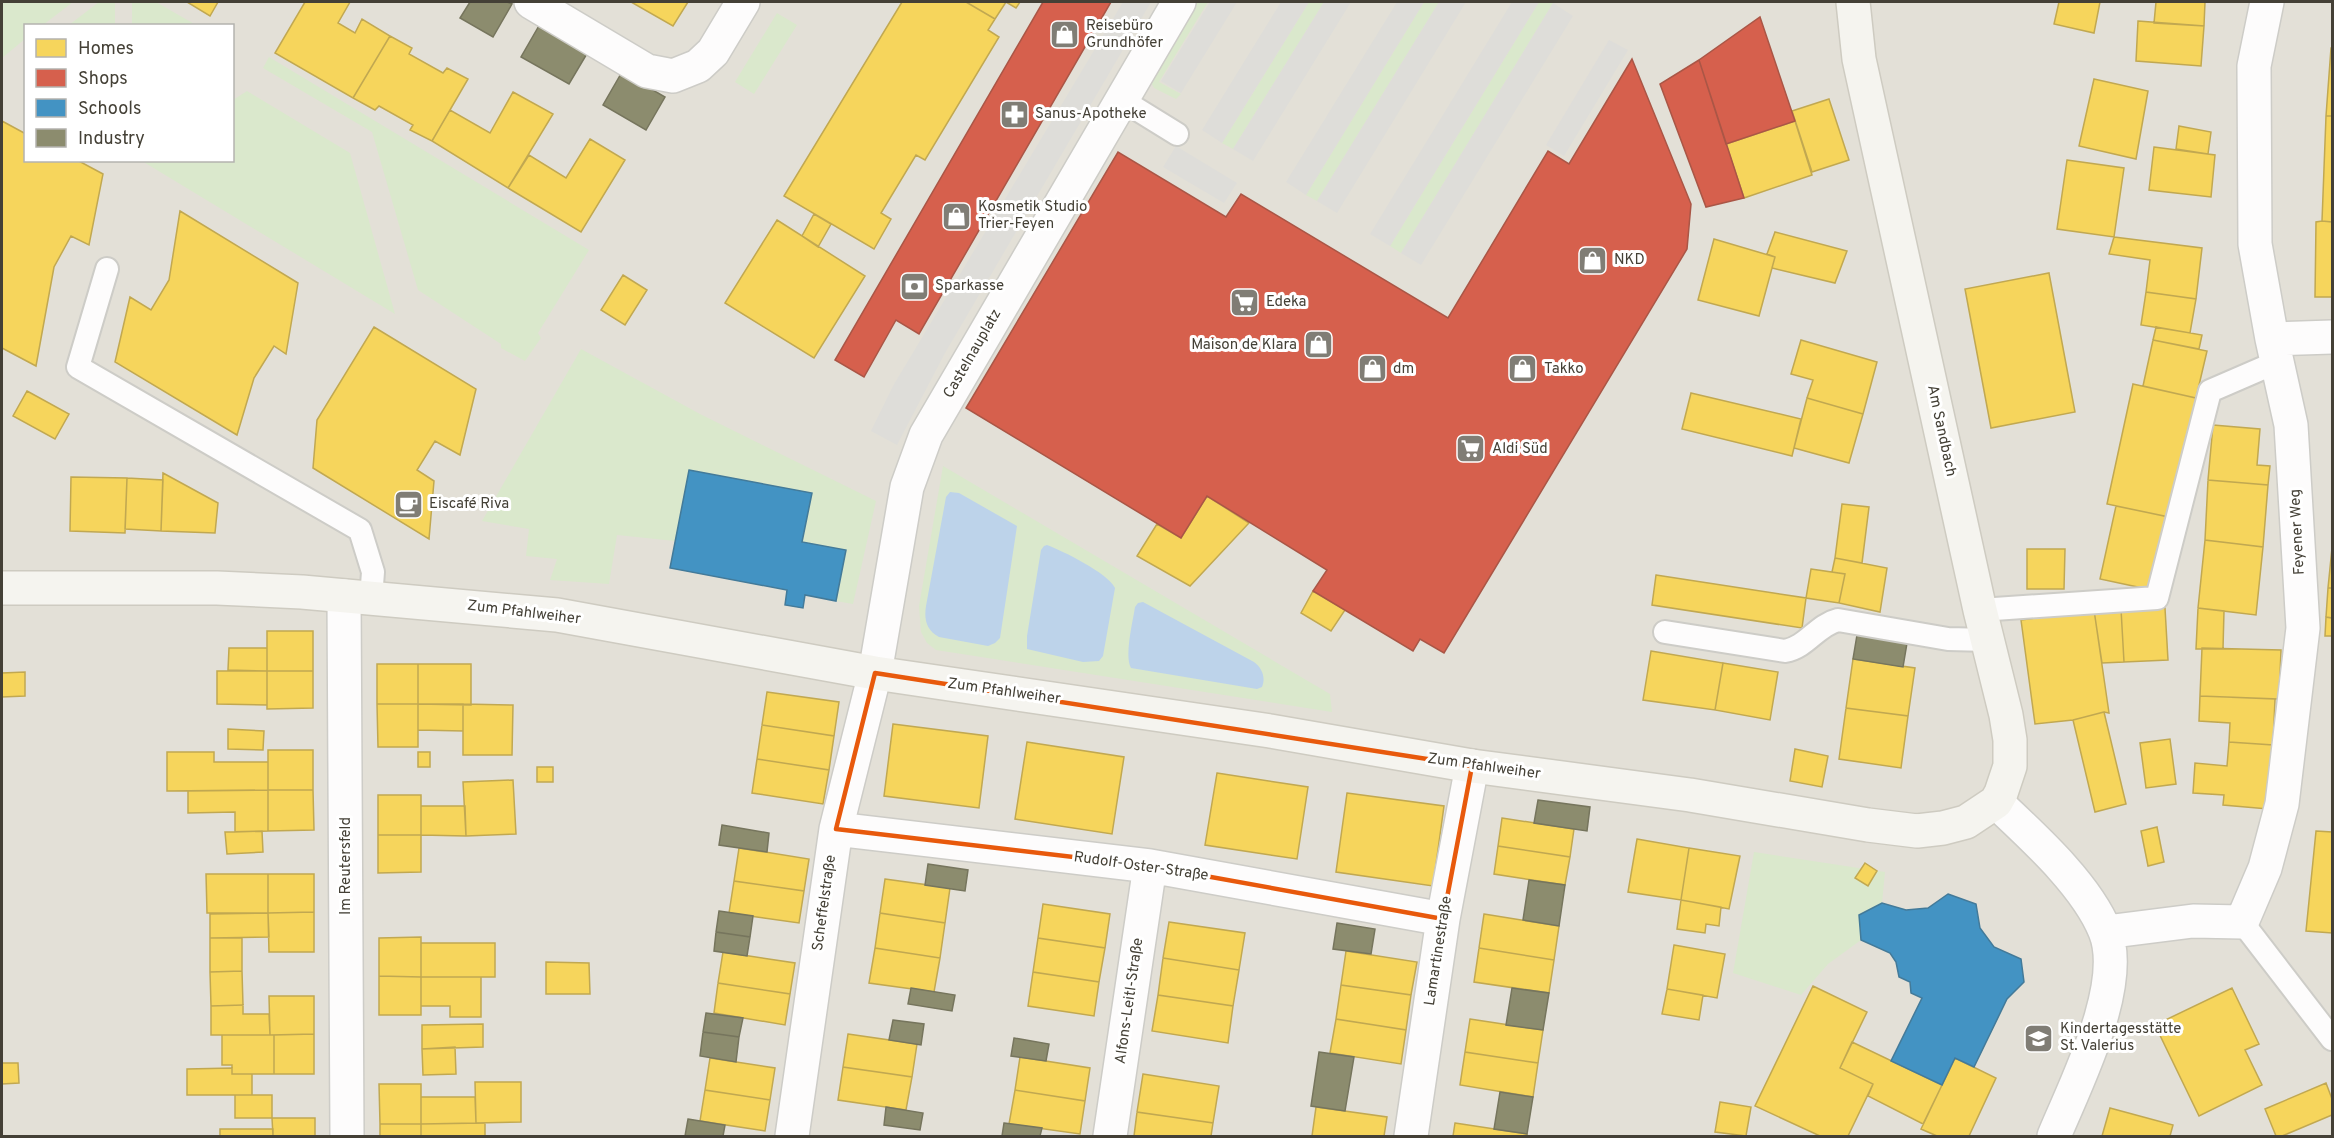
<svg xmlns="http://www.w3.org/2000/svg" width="2334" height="1138" font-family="Overpass,sans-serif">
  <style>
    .residential { fill: #e3e0d7; fill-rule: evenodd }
    .green { fill: #dae8cc }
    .parking { fill: #deddd9 }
    .water { fill: #bdd3ea }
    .homes { fill: #f6d55c; stroke: #c1a851; stroke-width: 1.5 }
    .shops { fill: #d6604d; stroke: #aa5646; stroke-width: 1.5 }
    .schools { fill: #4393c3; stroke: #437a99; stroke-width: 1.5 }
    .industry { fill: #8c8c6e; stroke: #76755d; stroke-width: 1.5 }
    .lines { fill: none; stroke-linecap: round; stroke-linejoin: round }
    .lane-casing { stroke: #cdccc7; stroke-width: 26 }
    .street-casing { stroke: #cdccc7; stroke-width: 36 }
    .secondary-casing { stroke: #cecbc1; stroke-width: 36 }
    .lane { stroke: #fdfcfc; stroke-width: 22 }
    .street { stroke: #fdfcfc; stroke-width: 33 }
    .secondary { stroke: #f5f4ef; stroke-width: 33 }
    .marked { fill: none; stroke: #e8590c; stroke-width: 4.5; stroke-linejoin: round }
    .labels { text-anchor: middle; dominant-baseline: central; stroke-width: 6; stroke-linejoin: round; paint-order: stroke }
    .poi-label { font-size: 15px; fill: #444036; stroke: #fff; text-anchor: start }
    .street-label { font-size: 15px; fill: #444036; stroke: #fff }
  </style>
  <rect width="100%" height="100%" fill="#efeeea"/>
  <path class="residential" d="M2,2H2332V1136H2ZM26,26H232V160H26Z"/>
  <path class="green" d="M2,2H73L43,25L26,26L25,39L2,58Z
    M99,2H115V25H69Z
    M132,2H156L196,25H132Z
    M1194,2H1208L1159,82L1181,94L1176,99L1154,88L1150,81Z
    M1309,2H1324L1233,149L1222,143Z
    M1424,2H1439L1317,201L1306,195Z
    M1539,2L1553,3L1401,253L1390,246Z
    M777,13L797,25L754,94L735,82Z
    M269,57L589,250L538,333L541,338L525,361L501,348V344L418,290L372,132L263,68Z
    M247,91L350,153L395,314L142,161L232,160L233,100Z
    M581,349L700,414L876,501L853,604L836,601L846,550L802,542L812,494L675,541L617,535L609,584L550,580L557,559L526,556L529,529L482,521Z
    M943,466L1330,694L1332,712L936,650L927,643L921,632L919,606Z
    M1754,852L1885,872L1882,903L1859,915L1861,940L1828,964L1801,995L1733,973Z"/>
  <path class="parking" d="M1123,2H1151L945,353L897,445L871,431L893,386Z
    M1210,2H1237L1181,93L1161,81Z
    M1281,2H1309L1222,143L1202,130Z
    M1324,2H1351L1253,161L1233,149Z
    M1397,2H1424L1306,195L1286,182Z
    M1439,2H1466L1337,213L1317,201Z
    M1512,2H1539L1390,246L1370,234Z
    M1553,3L1573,16L1421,265L1401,253Z
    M1609,40L1628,50L1564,156L1546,145Z
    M1176,146L1237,183L1224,203L1163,167Z"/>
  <path class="water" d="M950,492L959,493L1017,526L1000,638L995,643L988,646L939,637C926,630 924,619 926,606L946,497Z
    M1047,545C1063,551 1108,573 1115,588L1103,656L1099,661L1083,662L1027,649V636L1041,550L1044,546Z
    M1143,602L1254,662C1262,668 1266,677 1262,687L1257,689L1131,668C1124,656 1133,621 1135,607L1138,603Z"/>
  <path class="homes" d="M187,2H218L210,16Z
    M305,2H350L338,23L355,33L362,19L390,36L353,98L275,53Z
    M631,2H688L673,26Z
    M902,2H966L995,19L988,30L999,37L925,160L916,155L881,213L891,219L874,249L784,196Z
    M966,2H1020L1016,8L1006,2L995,19Z
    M2059,2H2100L2094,33L2054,24Z
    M2156,2H2205L2204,26L2154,23Z
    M2138,21L2204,26L2201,66L2136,61Z
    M390,36L412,48L409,54L443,73L447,68L468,79L432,141L410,130L413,125L379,106L375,110L353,98Z
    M2331,48H2332V116H2326Z
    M2094,79L2148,91L2136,159L2079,146Z
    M513,92L553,114L508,188L432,141L450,110L490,133Z
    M1829,99L1849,160L1812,172L1792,111Z
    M2326,116H2332V222L2322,221Z
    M2,121L26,134V160H77L103,174L89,245L71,236L54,267L36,366L2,348Z
    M1795,121L1812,175L1744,198L1726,144Z
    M2179,126L2211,132L2208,154L2176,149Z
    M590,139L625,160L581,232L508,188L529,155L566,178Z
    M2154,147L2215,155L2211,197L2149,190Z
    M2067,160L2124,168L2114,237L2057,229Z
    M180,211L298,283L286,354L274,346L254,378L237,435L115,362L130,297L151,310L169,280Z
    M814,214L831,224L818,247L802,236Z
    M777,220L865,276L814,358L725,303Z
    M2322,221L2332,222V297H2315L2316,222Z
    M1775,232L1847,251L1835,283L1772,268L1775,257L1767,254Z
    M2114,237L2202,248L2196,299L2146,292L2150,260L2109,254Z
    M1714,239L1775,257L1759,316L1698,300Z
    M2049,273L2075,412L1991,428L1965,289Z
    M623,275L647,290L625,325L601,310Z
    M2146,292L2196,299L2190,333L2141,325Z
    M374,327L476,389L460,455L435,441L417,470L434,481L429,539L313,468L317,420Z
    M2156,327L2202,335L2199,349L2153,340Z
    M1801,340L1877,362L1863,414L1807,398L1813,380L1791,374Z
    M2153,340L2207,351L2196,398L2143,386Z
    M2133,384L2196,398L2169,517L2107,504Z
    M27,391L69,414L55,439L13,416Z
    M1691,393L1801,419L1792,456L1682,429Z
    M1807,398L1863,414L1849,463L1794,448Z
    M2213,425L2260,429L2257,465L2270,466L2268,485L2208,480Z
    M163,473L218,503L215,533L161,531Z
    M71,477L127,478L125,533L70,531Z
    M127,478L163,480L161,531L125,529Z
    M2208,480L2268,485L2263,547L2205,540Z
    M1207,496L1249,523L1190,586L1137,556L1157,524L1181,538Z
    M1842,504L1869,507L1862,563L1835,558Z
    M2116,506L2169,517L2152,590L2100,579Z
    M2205,540L2263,547L2256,615L2198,608Z
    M2332,548V588H2328Z
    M2027,549H2065L2064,589H2027Z
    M1835,558L1887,568L1880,612L1839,603L1845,574L1832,572Z
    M1811,569L1845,574L1839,603L1806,598Z
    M1656,575L1806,598L1802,628L1652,605Z
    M2328,588H2332V618L2326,617Z
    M1313,591L1345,610L1331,631L1301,613Z
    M2165,608L2168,660L2124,662L2121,609Z
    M2198,608L2224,611L2223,649H2196Z
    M2121,609L2124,662L2102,663L2094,610Z
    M2094,610L2109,713L2104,712L2073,720L2035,724L2021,620Z
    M2326,617L2332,618V636H2325Z
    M267,631H313V671H267Z
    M229,648H267V671L228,670Z
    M2202,648L2281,650L2279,699L2200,696Z
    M1651,651L1723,663L1715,710L1643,700Z
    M1853,659L1915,668L1908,716L1846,708Z
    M1723,663L1778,672L1770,720L1715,710Z
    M377,664H418V704H377Z
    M418,664H471V705L418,704Z
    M217,671H267V705L217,704Z
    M267,671H313V708L267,709Z
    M25,672V696L2,697V673Z
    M767,692L839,702L834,736L762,725Z
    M2200,696L2275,699L2273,745L2229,742L2230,723L2199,721Z
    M377,704H418V747H378Z
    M418,704H463V731L418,730Z
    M463,704L513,705L512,755H463Z
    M1846,708L1908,716L1901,768L1839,759Z
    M2104,712L2126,804L2095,812L2073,720Z
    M893,724L988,736L979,808L884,796Z
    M762,725L834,736L829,770L757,759Z
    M228,729L264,731L263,750L228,749Z
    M2170,739L2176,784L2146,788L2140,743Z
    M1027,742L1124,757L1112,834L1015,819Z
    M2229,742L2273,745L2268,809L2223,805L2224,795L2193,793L2195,763L2227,766Z
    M1795,749L1828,756L1822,787L1790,781Z
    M268,750H313V790H268Z
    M167,752H214V762H268V790L167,791Z
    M418,752H430V767H418Z
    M757,759L829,770L823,804L752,793Z
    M537,767H553V782H537Z
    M1217,773L1308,787L1297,859L1205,845Z
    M513,780L516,834L466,836L463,782Z
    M268,790H313L314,830L268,831Z
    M268,790V831L235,832V812L188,813V791Z
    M1347,793L1444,806L1433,886L1336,872Z
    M378,795H421V835H378Z
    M421,806H465L466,836L421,835Z
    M1502,818L1574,829L1570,857L1498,846Z
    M2157,827L2164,862L2148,866L2141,831Z
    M262,831L263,852L227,854L225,832Z
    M2316,831L2332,832V933L2306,931Z
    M378,835H421V872L378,873Z
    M1637,839L1689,848L1681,900L1628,892Z
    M1498,846L1570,857L1565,885L1494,874Z
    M739,848L809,859L804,891L734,881Z
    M1689,848L1740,856L1729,909L1681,900Z
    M1865,863L1877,871L1868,886L1855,878Z
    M206,874H268V913H207Z
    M268,874H314V912L268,913Z
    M885,879L950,888L945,923L880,913Z
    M734,881L804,891L799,923L729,913Z
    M1681,900L1721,907L1719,926L1706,924L1705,933L1677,929Z
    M1043,904L1110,914L1105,948L1038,938Z
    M314,912V952H269L268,913Z
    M268,913L269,937L210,938V914Z
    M880,913L945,923L940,958L875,948Z
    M1484,914L1559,926L1554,960L1479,948Z
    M1169,922L1245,933L1239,970L1163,958Z
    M421,937V977L379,976V938Z
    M210,938H242V971L210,972Z
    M1038,938L1105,948L1099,982L1033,972Z
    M421,943H495V977H421Z
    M1674,945L1725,954L1717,998L1667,989Z
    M875,948L940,958L934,992L869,983Z
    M1479,948L1554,960L1549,993L1474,982Z
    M1346,951L1417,962L1411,995L1341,985Z
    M723,952L795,963L790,994L718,983Z
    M1163,958L1239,970L1233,1006L1158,995Z
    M546,962L589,963L590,994H546Z
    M242,971L243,1005L211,1006L210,972Z
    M1033,972L1099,982L1094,1016L1028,1006Z
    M379,976L421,977V1015H379Z
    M421,977H481V1017H450V1006H421Z
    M718,983L790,994L785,1025L714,1013Z
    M1341,985L1411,995L1406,1030L1336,1019Z
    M1813,986L1867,1012L1840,1068L1873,1084L1848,1136H1820L1755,1106Z
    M2232,988L2259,1044L2245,1050L2262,1085L2199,1116L2155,1025Z
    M1667,989L1703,995L1699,1020L1662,1014Z
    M1158,995L1233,1006L1228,1043L1152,1031Z
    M269,996H314V1034L270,1035Z
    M243,1005V1014H269L270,1035H211V1006Z
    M1336,1019L1406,1030L1401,1064L1330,1053Z
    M1470,1019L1543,1030L1538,1063L1465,1052Z
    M483,1024V1047L422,1049V1025Z
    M314,1034V1074H274V1035Z
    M848,1034L917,1044L912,1077L843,1067Z
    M222,1035H274V1074H232V1065H222Z
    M1852,1042L1942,1085L1923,1124L1868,1096L1873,1084L1840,1068Z
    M455,1047L456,1074L423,1075L422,1049Z
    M1465,1052L1538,1063L1533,1097L1460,1085Z
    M1020,1057L1090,1068L1085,1101L1015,1090Z
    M710,1058L775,1068L770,1100L705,1090Z
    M1955,1058L1996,1078L1969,1136H1937L1921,1129Z
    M2,1063H18L19,1083L2,1084Z
    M843,1067L912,1077L906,1110L838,1100Z
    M232,1068V1074H252V1095H187V1069Z
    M1143,1074L1219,1086L1213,1123L1137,1112Z
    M475,1082H521V1122L476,1123Z
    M2326,1083L2332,1099V1115L2282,1136H2276L2265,1109Z
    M379,1084H421V1124H380Z
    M705,1090L770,1100L765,1131L700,1121Z
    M1015,1090L1085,1101L1080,1134L1009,1124Z
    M235,1095H272V1118H235Z
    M421,1097H475L476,1123L421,1124Z
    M1720,1102L1751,1107L1746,1136L1715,1132Z
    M1316,1107L1387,1117L1384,1136H1312Z
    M2110,1108L2173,1125L2170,1136H2102Z
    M1137,1112L1213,1123L1211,1136H1134Z
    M272,1118H315V1136H273Z
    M485,1123V1136H421V1124Z
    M1455,1123L1527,1134V1136H1453Z
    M380,1124H421V1136H380Z
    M220,1129H273V1136H220Z"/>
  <path class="shops" d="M1043,2H1111L919,334L896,320L864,377L835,360Z
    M1760,17L1795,121L1726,144L1699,60Z
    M1632,59L1691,204L1687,249L1444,653L1420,639L1413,651L1313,591L1327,570L1207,496L1181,538L966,408L1118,152L1226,217L1241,194L1448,318L1548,151L1569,164Z
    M1699,60L1744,198L1706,207L1660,84Z"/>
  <path class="schools" d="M689,470L812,493L802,542L846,550L836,601L805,595L803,608L785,605L787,590L670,568Z
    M1948,894L1976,904L1980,928L1994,947L2021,959L2024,982L2007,999L1974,1067L1955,1058L1942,1085L1891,1061L1922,998L1911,993L1910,982L1899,977L1896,962L1890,953L1861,940L1859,915L1882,903L1906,910L1928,908Z"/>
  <path class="industry" d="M470,2H507L512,4L493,37L460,18Z
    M540,24L588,52L569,84L521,57Z
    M622,72L665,97L646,130L603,105Z
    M1857,635L1907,643L1903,667L1853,659Z
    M1538,800L1590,807L1587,831L1534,823Z
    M722,825L769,833L767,852L719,845Z
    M928,864L968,870L965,891L925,885Z
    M1529,880L1565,885L1559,926L1523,920Z
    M719,911L753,916L750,937L716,932Z
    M1337,923L1375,929L1371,954L1333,949Z
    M716,932L750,937L747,956L714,951Z
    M911,988L955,995L952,1011L908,1004Z
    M1512,988L1549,993L1543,1030L1506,1025Z
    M706,1013L743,1018L739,1037L703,1032Z
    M893,1020L924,1024L921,1045L889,1040Z
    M703,1032L739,1037L736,1062L700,1056Z
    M1014,1038L1049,1044L1046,1061L1011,1056Z
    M1319,1052L1354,1057L1345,1111L1311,1106Z
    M1500,1092L1533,1097L1527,1134L1494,1129Z
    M886,1107L923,1113L920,1130L884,1125Z
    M688,1119L725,1125L723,1136H685Z
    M1004,1123L1042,1128L1040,1136H1002Z"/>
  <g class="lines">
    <defs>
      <path id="lane" d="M1122,100L1177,134
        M107,269L78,367L360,530L373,572L371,598
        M1980,610L2157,598L2210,391L2277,362
        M1665,632L1785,651C1807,647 1817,625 1838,620L1948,639L1988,640
        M2242,922L2332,1039"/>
      <path id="street" d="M531,2L647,71L673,76L698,66L713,52L743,2
        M2272,339L2332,337
        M344,596L347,1136
        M1996,802C2032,836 2086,884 2105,931C2127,985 2075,1085 2054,1136
        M836,829L1150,866L1443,919
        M2106,932L2193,921L2242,922L2265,868L2282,804L2303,628L2291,425L2272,339L2255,244L2254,66L2267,2
        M792,1136L836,829L875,673L907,487L926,435L1179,2
        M1110,1136L1150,866
        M1411,1136L1443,919L1472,766"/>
      <path id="secondary" d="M2,588H217L302,592L557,615L875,673L1270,731L1472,766L1690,795L1868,825L1917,831L1943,828L1966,822L1996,802L2001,793L2010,766V740L2006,715L1980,610L1859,59L1853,2"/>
    </defs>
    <use href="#lane" class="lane-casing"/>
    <use href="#street" class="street-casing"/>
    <use href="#secondary" class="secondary-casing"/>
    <use href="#lane" class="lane"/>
    <use href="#street" class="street"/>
    <use href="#secondary" class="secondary"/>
  </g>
  <path class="marked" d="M875,673L1472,766L1443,919L1150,866L836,829Z"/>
  <defs>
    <symbol id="shop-square" viewBox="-11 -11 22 22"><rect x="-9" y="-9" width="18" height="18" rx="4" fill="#807d75" stroke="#fff"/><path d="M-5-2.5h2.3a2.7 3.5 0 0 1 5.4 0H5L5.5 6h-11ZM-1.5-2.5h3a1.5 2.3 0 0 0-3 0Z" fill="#fff"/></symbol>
    <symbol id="pharmacy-square" viewBox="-11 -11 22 22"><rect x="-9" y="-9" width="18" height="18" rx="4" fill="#807d75" stroke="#fff"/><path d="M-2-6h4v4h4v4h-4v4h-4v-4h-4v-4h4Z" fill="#fff"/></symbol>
    <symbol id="bank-square" viewBox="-11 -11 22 22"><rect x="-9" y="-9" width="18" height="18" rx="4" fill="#807d75" stroke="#fff"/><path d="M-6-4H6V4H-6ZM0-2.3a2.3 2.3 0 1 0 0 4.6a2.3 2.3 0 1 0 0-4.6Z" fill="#fff"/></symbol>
    <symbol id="supermarket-square" viewBox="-11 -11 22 22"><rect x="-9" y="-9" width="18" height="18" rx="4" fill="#807d75" stroke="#fff"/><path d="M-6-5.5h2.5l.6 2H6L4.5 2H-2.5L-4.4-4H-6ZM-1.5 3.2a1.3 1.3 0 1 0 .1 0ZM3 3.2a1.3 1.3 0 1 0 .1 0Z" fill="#fff"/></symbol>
    <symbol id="cafe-square" viewBox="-11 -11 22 22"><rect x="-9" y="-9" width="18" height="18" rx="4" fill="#807d75" stroke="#fff"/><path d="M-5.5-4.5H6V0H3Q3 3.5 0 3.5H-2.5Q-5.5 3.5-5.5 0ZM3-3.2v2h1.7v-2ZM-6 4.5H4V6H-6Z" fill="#fff"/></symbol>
    <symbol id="school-square" viewBox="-11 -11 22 22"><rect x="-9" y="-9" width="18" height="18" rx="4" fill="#807d75" stroke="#fff"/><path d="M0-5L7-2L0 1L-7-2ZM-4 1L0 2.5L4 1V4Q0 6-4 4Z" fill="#fff"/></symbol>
  </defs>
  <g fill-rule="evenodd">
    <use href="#shop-square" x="1048" y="18" width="33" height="33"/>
    <use href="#pharmacy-square" x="998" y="98" width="33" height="33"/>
    <use href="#shop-square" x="940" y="200" width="33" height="33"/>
    <use href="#shop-square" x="1576" y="244" width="33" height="33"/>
    <use href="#bank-square" x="898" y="270" width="33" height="33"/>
    <use href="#supermarket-square" x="1228" y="286" width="33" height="33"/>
    <use href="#shop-square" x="1302" y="328" width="33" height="33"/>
    <use href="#shop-square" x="1356" y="352" width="33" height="33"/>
    <use href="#shop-square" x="1506" y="352" width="33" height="33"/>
    <use href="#supermarket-square" x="1454" y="432" width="33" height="33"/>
    <use href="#cafe-square" x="392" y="488" width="33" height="33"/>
    <use href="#school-square" x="2022" y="1022" width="33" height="33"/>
  </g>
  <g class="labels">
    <g class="poi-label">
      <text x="1086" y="26">Reisebüro<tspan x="1086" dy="17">Grundhöfer</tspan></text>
      <text x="1035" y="114">Sanus-Apotheke</text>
      <text x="978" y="207">Kosmetik Studio<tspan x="978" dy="17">Trier-Feyen</tspan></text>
      <text x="1614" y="260">NKD</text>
      <text x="935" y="286">Sparkasse</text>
      <text x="1266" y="302">Edeka</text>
      <text x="1297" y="345" text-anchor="end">Maison de Klara</text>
      <text x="1393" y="369">dm</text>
      <text x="1544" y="369">Takko</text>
      <text x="1492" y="449">Aldi Süd</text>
      <text x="429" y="504">Eiscafé Riva</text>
      <text x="2060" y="1029">Kindertagesstätte<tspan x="2060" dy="17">St. Valerius</tspan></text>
    </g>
    <g class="street-label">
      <text transform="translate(973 354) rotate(-60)">Castelnauplatz</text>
      <text transform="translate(1941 431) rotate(78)">Am Sandbach</text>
      <text transform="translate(2298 532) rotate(-93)">Feyener Weg</text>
      <text transform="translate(524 613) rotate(7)">Zum Pfahlweiher</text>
      <text transform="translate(1004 692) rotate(8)">Zum Pfahlweiher</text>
      <text transform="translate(1484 767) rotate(8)">Zum Pfahlweiher</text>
      <text transform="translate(346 866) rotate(-90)">Im Reutersfeld</text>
      <text transform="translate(1141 867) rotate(8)">Rudolf-Oster-Straße</text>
      <text transform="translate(825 903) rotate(-82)">Scheffelstraße</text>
      <text transform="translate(1439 951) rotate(-81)">Lamartinestraße</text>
      <text transform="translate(1130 1001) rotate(-82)">Alfons-Leitl-Straße</text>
    </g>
  </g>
  <rect width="2334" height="1138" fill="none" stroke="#444036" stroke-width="6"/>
  <rect x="24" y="24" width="210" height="138" fill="#ffffff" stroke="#b4b3af" stroke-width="1.5"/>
  <rect x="36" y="39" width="30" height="18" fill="#f6d55c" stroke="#b4b3af" stroke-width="1.5"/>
  <text x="78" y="54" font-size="18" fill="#444036">Homes</text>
  <rect x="36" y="69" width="30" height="18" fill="#d6604d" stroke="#b4b3af" stroke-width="1.5"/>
  <text x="78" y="84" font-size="18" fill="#444036">Shops</text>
  <rect x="36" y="99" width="30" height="18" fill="#4393c3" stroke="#b4b3af" stroke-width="1.5"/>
  <text x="78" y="114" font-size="18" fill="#444036">Schools</text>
  <rect x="36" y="129" width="30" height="18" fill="#8c8c6e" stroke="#b4b3af" stroke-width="1.5"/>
  <text x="78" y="144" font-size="18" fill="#444036">Industry</text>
</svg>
